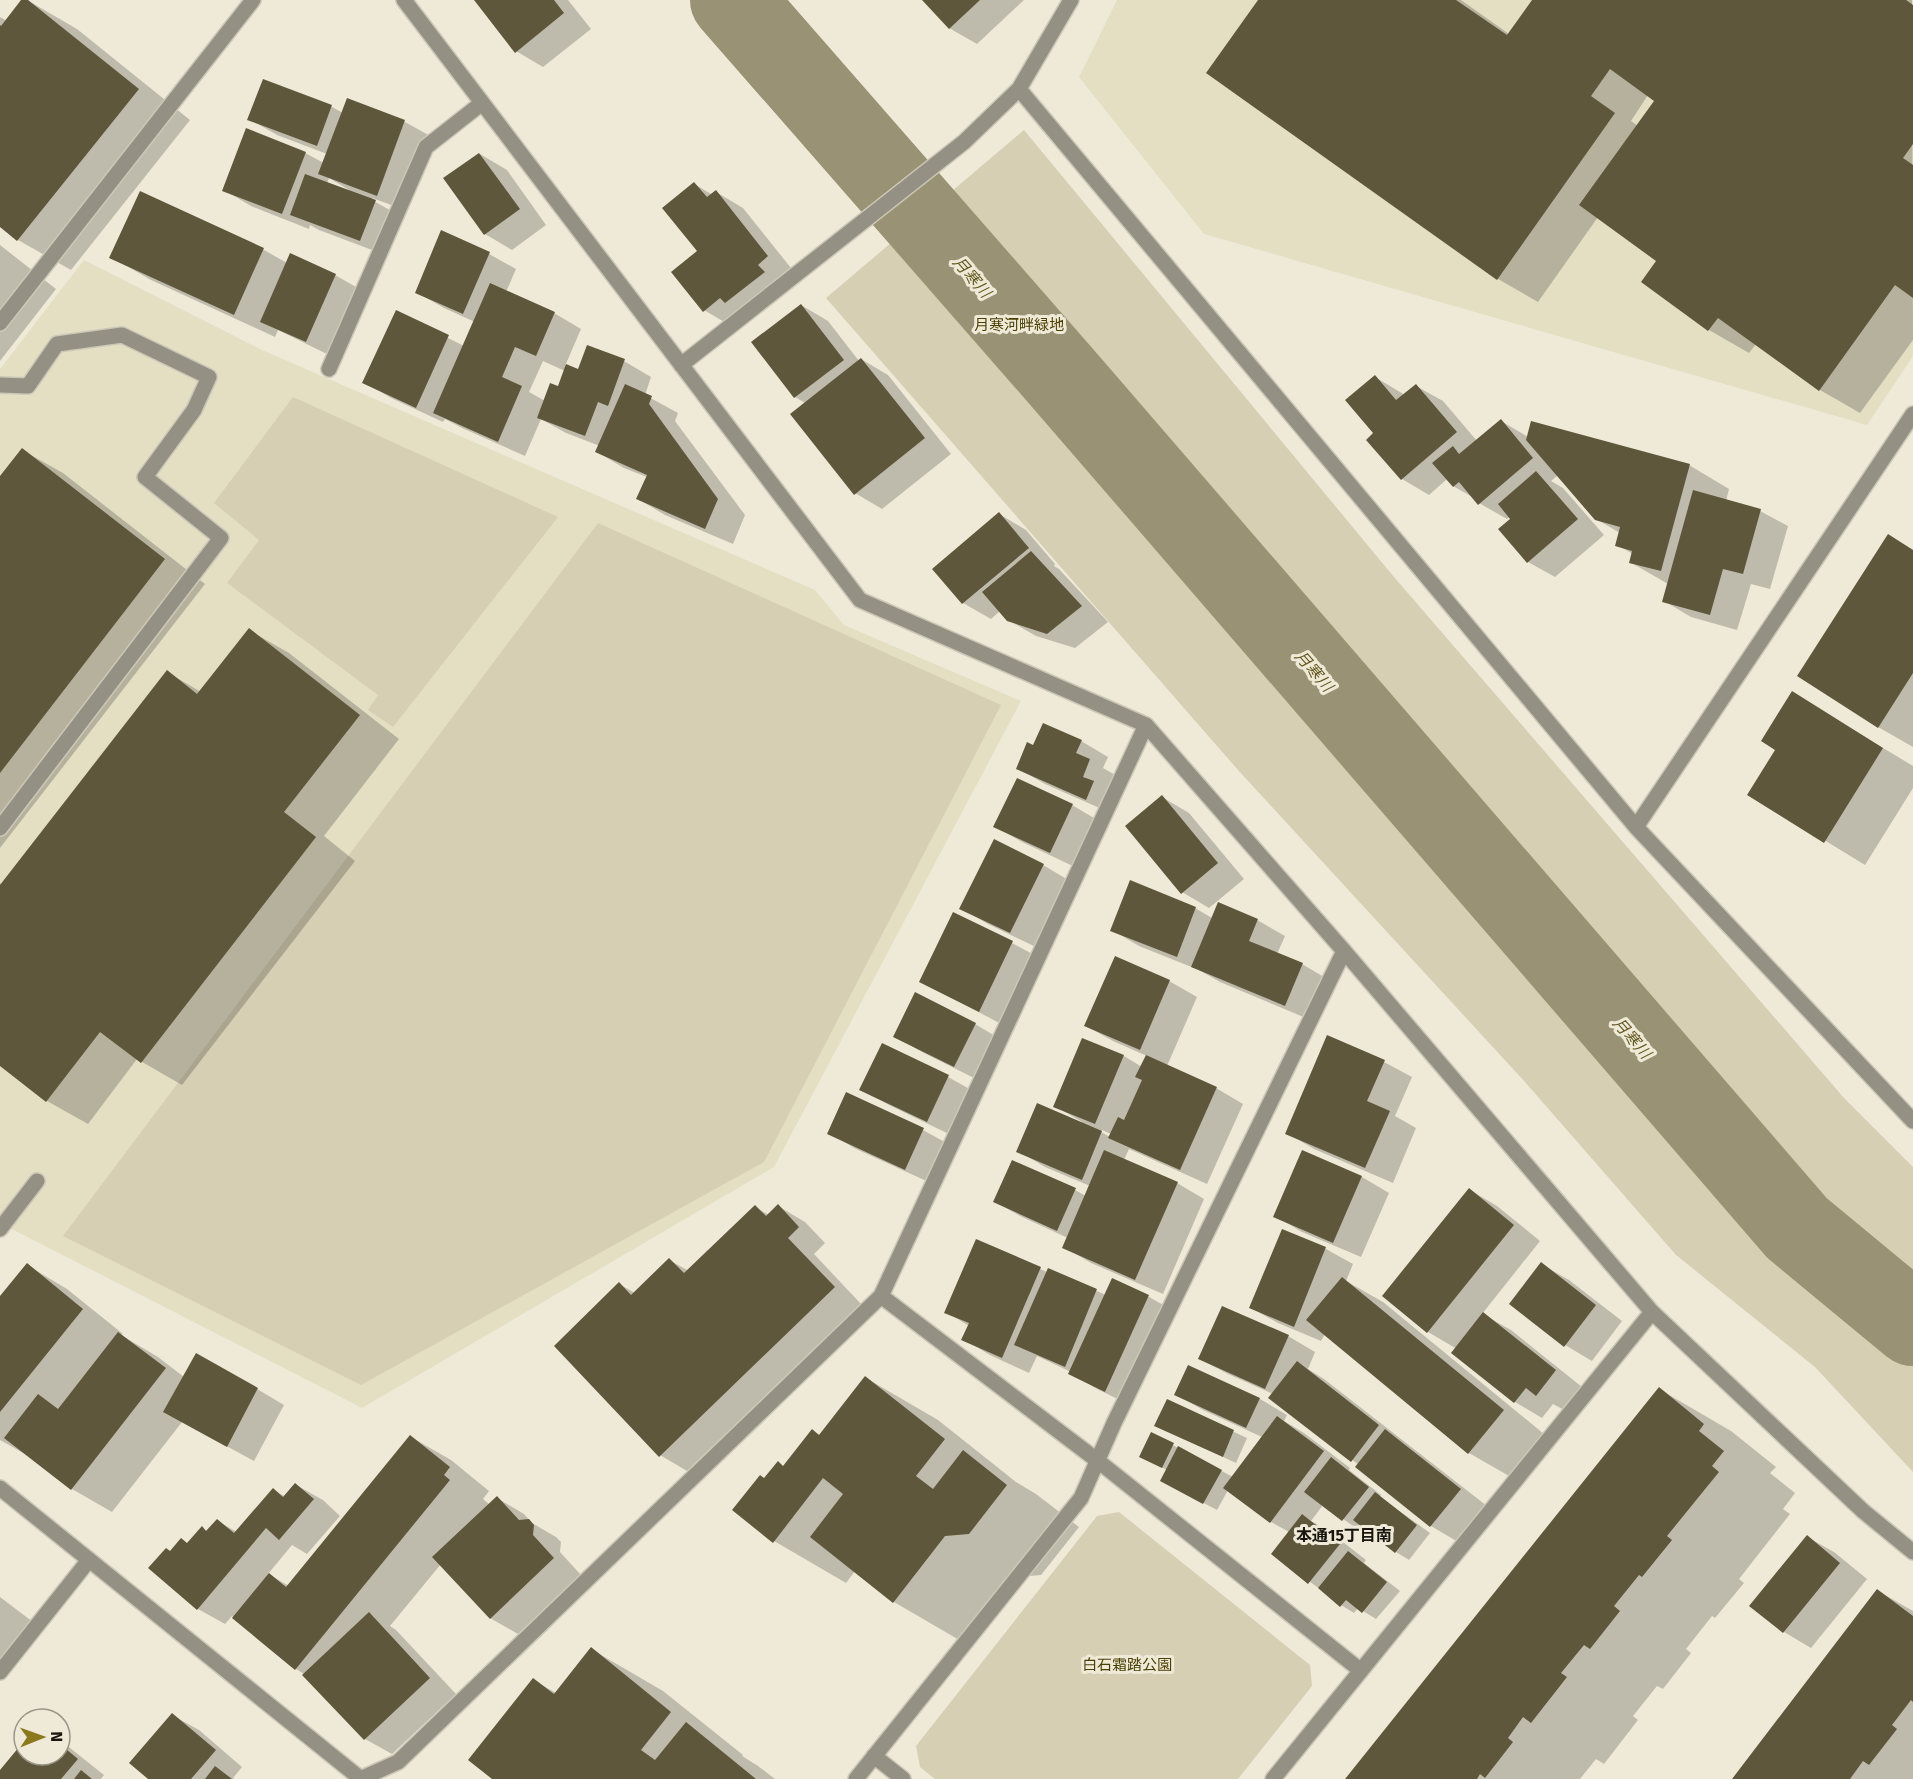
<svg xmlns="http://www.w3.org/2000/svg" width="1913" height="1779" font-family="'Fira Sans','Noto Sans JP',sans-serif">
  <style>
    .built { fill: #e4dec3 }
    .green { fill: #d6cfb4 }
    .shadow { fill: #0003; fill-rule: evenodd }
    .lines { fill: none; stroke-linecap: round; stroke-linejoin: round }
    .river { stroke: #999274; stroke-width: 84 }
    .building { fill: #5e573b }
    .service-casing { stroke: #ccc8b7; stroke-width: 18 }
    .minor-casing { stroke: #ccc8b7; stroke-width: 18 }
    .tertiary-casing { stroke: #ccc8b7; stroke-width: 18 }
    .service { stroke: #949184; stroke-width: 15 }
    .minor { stroke: #949184; stroke-width: 15 }
    .tertiary { stroke: #949184; stroke-width: 15 }
    .labels { text-anchor: middle; dominant-baseline: central; stroke-width: 6; stroke-linejoin: round; paint-order: stroke }
    .park-label { font-size: 15px; fill: #4b3e04; stroke: #efead7 }
    .water-label { font-size: 16px; font-style: italic; fill: #645823; stroke: #efead7 }
    .neighbourhood-label { font-size: 16px; font-weight: bold; fill: #17150e; stroke: #efead7 }
  </style>
  <rect width="100%" height="100%" fill="#efead7"/>
  <path class="built" d="M1117,0H1913V356L1867,425L1204,234L1079,77Z
    M84,260L262,350L815,590L844,625L1021,701L774,1167L362,1408L0,1223V369Z"/>
  <path class="green" d="M1024,130L1394,577L1844,1098L1913,1167V1472L1815,1367L1676,1255L1525,1082L1238,770L826,298Z
    M293,397L558,517L393,727L368,710L378,695L227,583L259,540L214,503Z
    M598,523L1001,705L764,1162L361,1385L63,1236Z
    M1119,1512L1310,1665L1312,1686L1238,1779H935L920,1767L916,1746L1097,1516Z"/>
  <path class="shadow" d="M23,0H27L77,29L190,120L71,270L18,240L0,225V17L7,21Z
    M476,0H568L591,29L543,67L516,51Z
    M924,0H1024L977,44L949,28Z
    M1260,0H1461L1509,34L1534,0H1912L1913,340L1860,413L1820,390L1756,344L1749,353L1709,330L1643,282L1658,261L1598,217L1538,302L1498,279ZM1648,95L1656,101L1638,126L1631,121Z
    M264,80L332,107L343,113L348,100L405,122L432,137L405,210L372,198V200L402,217L388,256L319,230L310,225L309,229L251,206L224,190L305,153L324,163L327,154L277,135L249,119ZM329,178L351,191L350,192L327,184Z
    M480,154L507,170L546,225L512,250L485,234Z
    M694,184L713,195L716,192L743,208L795,273L785,281L791,288L753,318L746,314L731,326L704,310Z
    M140,193L264,250L287,263L335,275L363,291L333,357L278,330L275,337L151,280L111,257Z
    M0,245L56,289L0,361Z
    M489,254L516,269L506,292L554,313L581,329L565,366L578,371L624,361L651,377L645,395L678,413L675,421L745,515L733,544L665,515L638,499L647,477L624,468L597,452L600,446L566,433L541,419L525,456L462,428L445,419L443,422L391,398L364,382L396,312L464,346L475,322L444,308L416,292ZM543,361L565,371L559,387L545,401L529,392Z
    M801,305L828,321L859,361L861,359L888,375L951,454L882,509L855,493L805,403L795,397L753,343Z
    M1375,377L1405,395L1416,386L1443,401L1477,441L1501,421L1528,437L1689,465L1729,489L1726,501L1760,511L1788,526L1770,589L1751,584L1737,630L1691,617L1664,601L1668,584L1630,562L1633,554L1617,545L1620,533L1596,519L1558,475L1551,481L1563,488L1604,535L1555,577L1528,562L1510,516L1507,519L1479,503L1476,499L1453,486L1447,479L1429,495L1402,479L1375,433Z
    M22,450L63,473L205,584L0,848V478Z
    M999,514L1026,530L1055,564L1054,566L1059,569L1108,622L1075,648L1036,636L1008,620L1000,611L991,619L963,603L934,569Z
    M1889,536L1913,550V747L1878,727Z
    M249,630L289,653L399,739L324,836L355,861L182,1085L137,1059L88,1124L47,1101L0,1064V883L2,885L167,672L201,692Z
    M1792,693L1913,766V788L1865,865L1749,794L1777,749Z
    M1081,741L1108,757L1103,768L1117,776L1110,792L1120,798L1113,814L1045,784L1017,768L1034,747Z
    M1162,797L1189,813L1244,879L1209,908L1182,892Z
    M1072,805L1099,821L1077,868L1022,842L995,826Z
    M1043,865L1070,881L1038,948L988,924L961,908Z
    M1195,908L1212,918L1257,920L1285,936L1277,954L1302,964L1329,980L1313,1021L1220,982L1199,970L1139,946L1112,930Z
    M954,914L1012,943L1040,958L1007,1027L921,982Z
    M1116,958L1169,981L1197,997L1167,1066L1216,1088L1243,1104L1207,1184L1129,1149L1124,1160L1177,1183L1204,1199L1163,1294L1091,1263L1064,1247L1068,1238L1022,1217L995,1202L1075,1190L1086,1196L1090,1186L1045,1167L1018,1151L1081,1123L1082,1122L1055,1106L1083,1040L1124,1056L1142,1067L1147,1056L1113,1041L1086,1026ZM1102,1130L1111,1134L1110,1137L1101,1132Z
    M975,1024L1002,1040L982,1082L922,1052L895,1036Z
    M1327,1037L1384,1062L1412,1077L1395,1116L1416,1128L1393,1183L1314,1149L1287,1133Z
    M948,1077L975,1092L955,1137L889,1105L861,1090Z
    M923,1130L950,1145L933,1184L856,1149L829,1133Z
    M1303,1152L1362,1177L1389,1193L1361,1257L1302,1232L1275,1216Z
    M1470,1190L1497,1206L1540,1241L1482,1314L1511,1330L1582,1387L1564,1410L1553,1404L1542,1418L1515,1402L1453,1353L1457,1349L1428,1332Z
    M778,1206L805,1222L825,1243L814,1254L861,1304L687,1471L660,1455L619,1284L635,1293L669,1260L689,1271L755,1207L769,1215Z
    M1283,1231L1326,1249L1353,1264L1346,1281L1383,1302L1544,1434L1509,1476L1469,1453L1325,1334L1321,1341L1278,1323L1251,1308Z
    M977,1241L1047,1272L1048,1270L1106,1295L1113,1280L1149,1297L1176,1312L1132,1406L1097,1389L1070,1373L1071,1372L1037,1356L1029,1373L990,1355L963,1339L969,1326L946,1312Z
    M1541,1264L1569,1280L1622,1321L1592,1361L1565,1345Z
    M27,1265L67,1289L123,1334L121,1335L158,1357L184,1377L257,1389L284,1405L254,1461L182,1422L112,1512L72,1489L25,1454L0,1440V1298Z
    M1288,1336L1315,1352L1308,1369L1324,1379L1487,1506L1458,1542L1431,1526L1357,1466L1359,1465L1270,1397L1273,1394L1228,1374L1200,1359Z
    M1188,1366L1260,1399L1287,1415L1284,1421L1304,1433L1350,1468L1349,1470L1381,1495L1380,1497L1430,1533L1409,1560L1396,1552L1360,1523L1356,1528L1323,1505L1311,1521L1329,1531L1366,1560L1364,1563L1400,1591L1376,1619L1358,1608L1354,1613L1341,1605L1273,1554L1289,1532L1271,1522L1228,1490L1217,1510L1175,1488L1167,1470L1141,1457L1152,1434L1233,1477L1262,1437L1203,1410L1175,1394Z
    M866,1378L938,1420L1016,1482L1036,1494L1079,1527L1041,1575L1018,1577L966,1644L894,1602L855,1571L846,1583L774,1541L765,1479L784,1467L812,1431L820,1435Z
    M1659,1389L1731,1431L1776,1467L1770,1473L1795,1493L1783,1509L1790,1514L1739,1579L1744,1583L1715,1618L1712,1616L1686,1649L1691,1653L1663,1689L1657,1686L1633,1716L1638,1720L1604,1764L1596,1759L1580,1779H1347Z
    M1167,1401L1247,1438L1236,1463L1156,1426Z
    M411,1437L451,1460L489,1491L483,1499L490,1505L497,1498L524,1514L532,1523L556,1537L561,1542L560,1552L581,1575L518,1634L490,1618L441,1564L390,1626L396,1630L456,1694L392,1754L365,1739L304,1674L296,1669L232,1616L225,1624L198,1609L171,1552L188,1544L202,1528L208,1532L217,1521L237,1532L273,1490L286,1497L296,1485L323,1500L340,1516L307,1554L292,1545L268,1574L289,1586Z
    M1807,1537L1834,1552L1867,1579L1811,1648L1784,1632Z
    M1878,1591L1913,1611V1779H1734Z
    M0,1597L33,1622L0,1664Z
    M591,1649L663,1691L743,1755L742,1756L758,1766L775,1779H494L533,1680L556,1693Z
    M172,1715L199,1730L242,1767L233,1778L235,1779H150Z
    M60,1740L104,1775L101,1779H0V1773L24,1744V1755H60Z"/>
  <g class="lines">
    <path class="river" d="M732,0L1066,382L1797,1228L1913,1324"/>
  </g>
  <path class="building" d="M21,0H28L139,89L17,241L0,227V25L1,26Z
    M474,0H554L564,13L515,53Z
    M922,0H980L949,29Z
    M1258,0H1456L1507,35L1532,0H1906L1913,5V144L1903,158L1913,165V298L1895,285L1819,391L1718,318L1708,331L1641,282L1656,261L1579,205L1654,101L1610,69L1591,96L1615,113L1497,280L1206,73Z
    M263,79L332,105L317,146L247,120Z
    M347,98L405,120L377,196L318,174Z
    M246,128L306,152L282,214L222,191Z
    M479,153L520,209L484,235L443,178Z
    M305,174L376,200L360,241L290,215Z
    M694,182L707,197L716,190L768,256L758,265L765,272L725,303L720,298L703,312L671,272L697,251L662,208Z
    M140,191L264,248L234,315L109,258Z
    M441,230L490,252L463,314L415,293Z
    M290,253L336,274L306,342L260,322Z
    M490,283L555,312L536,356L515,347L502,377L522,386L498,442L433,413Z
    M801,304L844,360L794,398L751,342Z
    M396,310L449,335L416,408L362,383Z
    M587,345L625,359L608,406L598,402L585,436L537,418L550,383L558,386L566,364L578,369Z
    M861,358L925,438L854,495L790,414Z
    M1375,375L1396,400L1416,384L1457,432L1401,480L1366,440L1373,433L1345,400Z
    M625,384L652,396L649,404L718,499L705,529L636,499L647,475L595,452Z
    M1501,419L1533,458L1478,505L1459,482L1453,487L1432,463L1453,446L1459,454Z
    M1531,421L1690,464L1661,571L1629,563L1632,551L1615,546L1620,527L1595,520L1526,440Z
    M22,448L165,559L0,773V476Z
    M1536,471L1578,519L1527,563L1498,529L1510,519L1498,504Z
    M1693,490L1761,509L1743,574L1723,569L1710,615L1662,602Z
    M999,512L1029,548L962,604L932,569Z
    M1888,534L1913,550V673L1878,728L1797,676Z
    M1031,551L1082,606L1047,634L1007,621L982,592Z
    M249,628L360,715L284,812L316,837L141,1063L100,1032L46,1102L0,1066V885L167,670L197,694Z
    M1792,691L1883,748L1824,843L1747,795L1775,750L1761,741Z
    M1043,723L1082,740L1076,753L1090,759L1083,777L1094,781L1086,800L1016,769L1027,742L1033,745Z
    M1017,778L1073,804L1050,853L993,827Z
    M1162,795L1218,863L1181,894L1125,826Z
    M994,839L1044,864L1010,933L959,909Z
    M1130,880L1196,907L1177,957L1110,931Z
    M1218,902L1258,919L1249,941L1303,963L1285,1006L1191,967Z
    M953,912L1013,941L979,1012L919,982Z
    M1115,956L1170,980L1140,1050L1084,1026Z
    M915,992L976,1023L954,1067L893,1037Z
    M1327,1035L1385,1060L1367,1101L1390,1111L1365,1168L1285,1134Z
    M1082,1038L1124,1055L1095,1124L1053,1107Z
    M882,1043L949,1075L927,1122L859,1090Z
    M1146,1055L1217,1087L1180,1170L1108,1138L1118,1117L1124,1120L1142,1080L1135,1077Z
    M846,1092L924,1128L905,1170L827,1134Z
    M1037,1103L1102,1131L1082,1180L1016,1152Z
    M1104,1150L1178,1182L1135,1280L1062,1248Z
    M1302,1150L1362,1176L1333,1243L1273,1217Z
    M1012,1160L1076,1188L1057,1231L993,1202Z
    M1469,1188L1514,1225L1427,1333L1382,1296Z
    M778,1204L799,1227L788,1238L835,1287L659,1457L554,1346L619,1282L631,1295L669,1258L684,1273L755,1205L766,1216Z
    M1282,1229L1326,1247L1294,1327L1249,1308Z
    M976,1239L1041,1267L1002,1358L961,1340L969,1323L944,1313Z
    M1541,1262L1596,1305L1564,1347L1509,1304Z
    M27,1263L83,1309L0,1412V1296Z
    M1048,1268L1097,1289L1065,1367L1014,1345Z
    M1342,1277L1504,1410L1468,1454L1306,1320Z
    M1112,1278L1149,1295L1105,1392L1068,1374Z
    M1222,1306L1289,1335L1265,1389L1198,1359Z
    M1483,1312L1556,1370L1536,1396L1526,1388L1514,1403L1451,1353Z
    M118,1332L166,1368L71,1490L4,1438L38,1394L58,1409Z
    M196,1353L258,1388L227,1447L163,1412Z
    M1297,1361L1379,1425L1351,1462L1268,1398Z
    M1188,1365L1260,1398L1246,1428L1174,1395Z
    M865,1376L945,1439L916,1476L933,1489L963,1450L1007,1485L969,1534L945,1536L893,1603L810,1537L843,1494L823,1478L773,1543L732,1510L760,1475L764,1478L778,1461L783,1466L812,1429L819,1435Z
    M1659,1387L1704,1424L1699,1431L1724,1451L1712,1466L1719,1472L1667,1536L1672,1540L1642,1577L1639,1575L1614,1606L1620,1611L1590,1649L1584,1645L1561,1673L1567,1677L1531,1723L1523,1717L1508,1738L1513,1742L1485,1778L1480,1774L1477,1779H1345Z
    M1167,1399L1234,1430L1223,1457L1154,1426Z
    M1277,1416L1324,1451L1270,1523L1223,1488Z
    M1385,1429L1461,1489L1430,1527L1355,1467Z
    M1151,1432L1174,1443L1162,1468L1139,1457Z
    M410,1435L450,1467L444,1475L450,1480L295,1670L232,1618L269,1573L286,1587Z
    M1178,1446L1222,1470L1203,1504L1160,1481Z
    M1331,1457L1369,1487L1342,1521L1304,1492Z
    M295,1483L314,1499L279,1540L266,1528L197,1610L148,1568L166,1548L170,1551L181,1538L187,1543L202,1526L206,1531L217,1519L234,1533L273,1488L283,1497Z
    M1375,1492L1417,1525L1395,1553L1353,1520Z
    M497,1496L519,1520L529,1519L534,1525L533,1535L554,1558L490,1619L432,1557Z
    M1302,1514L1340,1544L1308,1584L1271,1554Z
    M1807,1535L1840,1563L1783,1633L1749,1606Z
    M1348,1551L1387,1582L1362,1613L1346,1600L1340,1607L1318,1588Z
    M1877,1589L1913,1616V1702L1911,1700L1892,1725L1897,1729L1869,1765L1863,1761L1850,1779H1732Z
    M369,1612L430,1678L364,1740L302,1675Z
    M591,1647L671,1712L641,1750L655,1760L686,1722L756,1779H492L468,1760L533,1678L554,1694Z
    M172,1713L216,1750L191,1779H148L129,1763Z
    M24,1741V1755H60V1744L78,1759L61,1779H0V1770Z
    M215,1766L232,1779H205Z
    M81,1770L92,1779H74Z"/>
  <g class="lines">
    <defs>
      <path id="service" d="M329,369L426,147L482,103
        M0,385L28,386L57,344L122,335L209,377L194,410L145,477L221,538L0,828
        M0,1229L37,1181
        M874,1756L903,1779"/>
      <path id="minor" d="M404,0L860,600L1146,725L1344,951L1652,1312L1863,1511L1913,1552
        M1071,0L1019,89L1636,827L1913,1121
        M0,323L253,0
        M681,365L964,142L1019,89
        M1636,827L1913,414
        M881,1296L1098,1461L1360,1670
        M0,1672L89,1560
        M360,1779L398,1762L881,1296L1146,725
        M856,1779L1081,1498L1114,1423L1344,951
        M1273,1779L1652,1312"/>
      <path id="tertiary" d="M0,1488L361,1779"/>
    </defs>
    <use href="#service" class="service-casing"/>
    <use href="#minor" class="minor-casing"/>
    <use href="#tertiary" class="tertiary-casing"/>
    <use href="#service" class="service"/>
    <use href="#minor" class="minor"/>
    <use href="#tertiary" class="tertiary"/>
  </g>
  <g class="labels">
    <g class="park-label">
      <text x="1019" y="325">月寒河畔緑地</text>
      <text x="1127" y="1665">白石霜踏公園</text>
    </g>
    <g class="water-label">
      <text transform="translate(972 277) rotate(49)">月寒川</text>
      <text transform="translate(1314 671) rotate(49)">月寒川</text>
      <text transform="translate(1632 1038) rotate(49)">月寒川</text>
    </g>
    <g class="neighbourhood-label">
      <text x="1344" y="1535">本通15丁目南</text>
    </g>
  </g>
  <g transform="translate(42 1737) rotate(89)"><circle r="28" fill="#efead7" stroke="#999587" stroke-width="1.5"/>
  <path d="M0-4.5L10 22L0 15L-10 22Z" fill="#8c781d"/>
  <text y="-9" font-size="16" font-weight="bold" text-anchor="middle" fill="#17150e">N</text>
  </g>
</svg>
